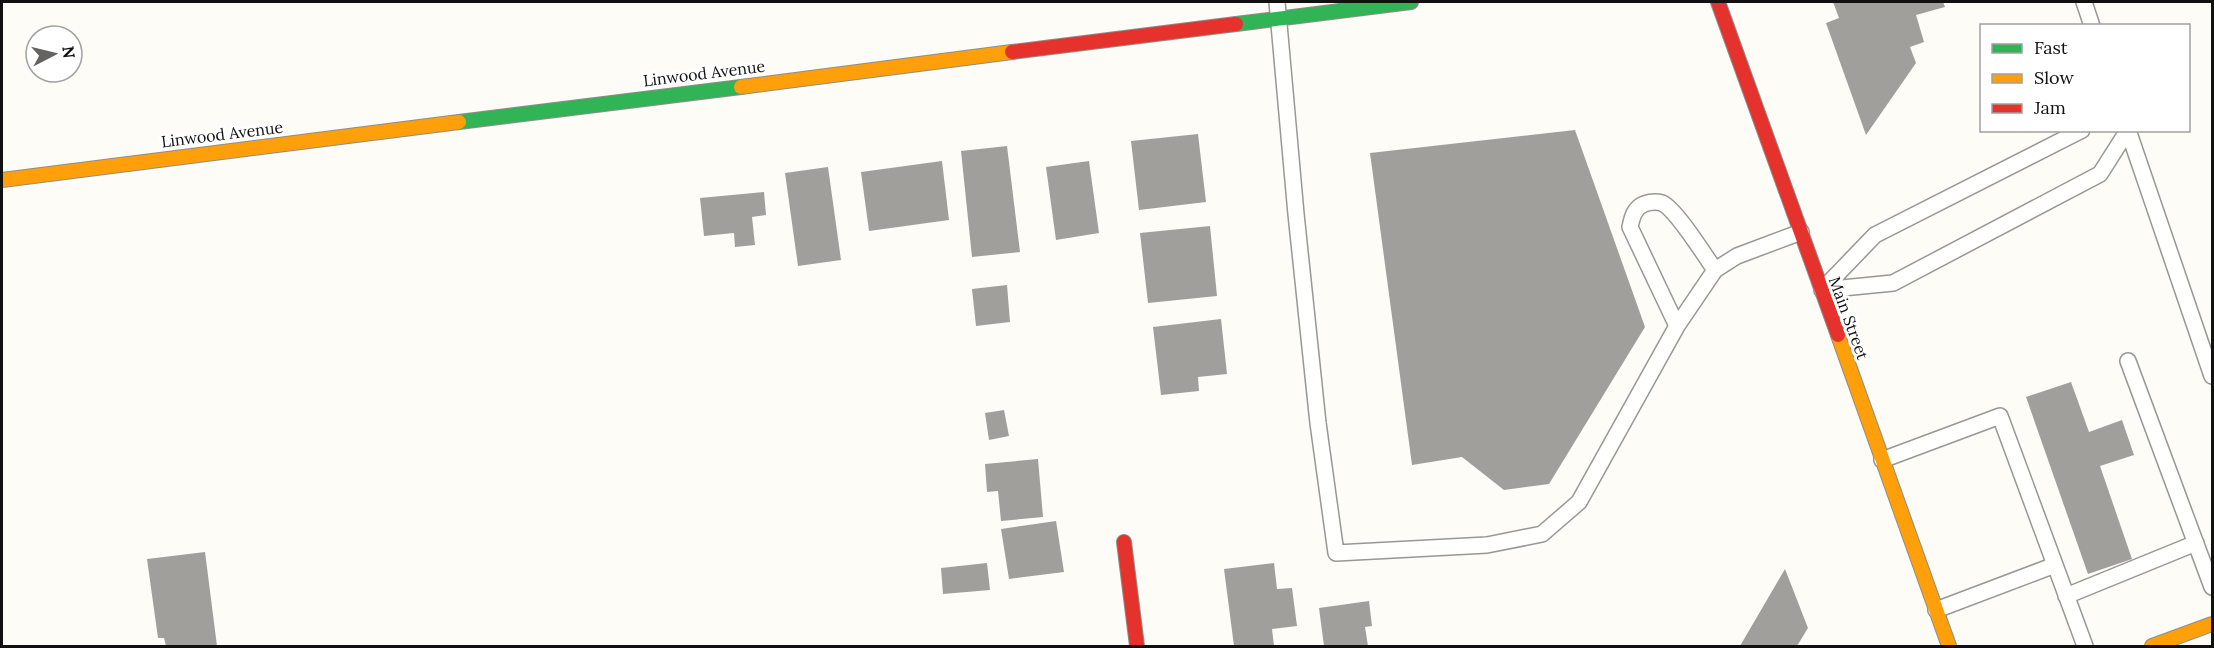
<svg xmlns="http://www.w3.org/2000/svg" width="2214" height="648" font-family="Lora,serif">
  <style>
    .building { fill: #a19f9c }
    .lines { fill: none; stroke-linecap: round; stroke-linejoin: round }
    .lane-casing { stroke: #979795; stroke-width: 18 }
    .fast-casing { stroke: #8e8d8b; stroke-width: 16 }
    .slow-casing { stroke: #8e8d8b; stroke-width: 16 }
    .jam-casing { stroke: #8e8d8b; stroke-width: 16 }
    .lane { stroke: #fffffe; stroke-width: 15 }
    .fast { stroke: #30b455; stroke-width: 14 }
    .slow { stroke: #ff9f0a; stroke-width: 14 }
    .jam { stroke: #e5322d; stroke-width: 14 }
    .labels { text-anchor: middle; dominant-baseline: central; stroke-width: 6; stroke-linejoin: round; paint-order: stroke }
    .street-label { font-size: 16px; fill: #111; stroke: #fff }
  </style>
  <rect width="100%" height="100%" fill="#fdfcf7"/>
  <path class="building" d="M1833,2H1943L1945,7L1916,15L1924,42L1910,47L1916,63L1866,135L1826,23L1839,18Z
    M1575,130L1645,327L1549,484L1504,490L1462,457L1412,465L1370,153Z
    M1198,134L1206,202L1139,210L1131,141Z
    M1007,146L1020,252L972,257L961,151Z
    M942,161L949,220L869,231L861,172Z
    M1089,161L1099,233L1056,240L1046,167Z
    M828,167L841,260L798,266L785,173Z
    M764,192L766,215L752,217L755,245L735,247L734,233L704,236L700,198Z
    M1210,226L1217,296L1148,303L1140,233Z
    M1007,285L1010,322L976,326L972,289Z
    M1221,319L1227,374L1198,377L1199,391L1161,395L1153,327Z
    M2071,382L2089,432L2122,420L2134,455L2100,466L2132,559L2088,574L2026,397Z
    M1004,410L1009,436L989,440L985,413Z
    M1038,459L1043,517L1001,521L998,491L987,492L985,464Z
    M1056,521L1064,572L1009,579L1001,529Z
    M205,552L217,646H166L164,638H158L147,559Z
    M987,563L990,590L943,594L941,568Z
    M1274,563L1277,589L1292,588L1297,626L1272,629L1274,646H1234L1224,569Z
    M1785,569L1808,628L1797,646H1740Z
    M1369,601L1372,626L1365,627L1368,646H1324L1319,608Z"/>
  <g class="lines">
    <defs>
      <path id="lane" d="M1277,2L1296,214L1318,423L1336,553L1487,545L1542,534L1579,502L1677,326L1715,270L1737,256L1801,232
        M2084,2L2092,26
        M2082,130L1875,235L1822,290L1893,283L2100,174L2128,130
        M2128,130L2212,376
        M1677,326L1630,227C1632,218 1634,208 1644,204C1650,202 1655,201 1662,203C1676,209 1705,256 1715,270
        M2128,361L2212,587
        M1882,460L2000,416L2085,646
        M2066,596L2196,543
        M1936,610L2055,565"/>
      <path id="fast" d="M1236,24L1411,2
        M459,122L741,87"/>
      <path id="slow" d="M741,87L1012,52
        M2,180L459,122
        M1838,335L1949,646
        M2152,646L2212,624"/>
      <path id="jam" d="M1718,2L1838,335
        M1012,52L1236,24
        M1124,542L1137,646"/>
    </defs>
    <use href="#lane" class="lane-casing"/>
    <use href="#fast" class="fast-casing"/>
    <use href="#slow" class="slow-casing"/>
    <use href="#jam" class="jam-casing"/>
    <use href="#lane" class="lane"/>
    <use href="#fast" class="fast"/>
    <use href="#slow" class="slow"/>
    <use href="#jam" class="jam"/>
  </g>
  <g class="labels">
    <g class="street-label">
      <text transform="translate(704 73) rotate(-7)">Linwood Avenue</text>
      <text transform="translate(222 134) rotate(-7)">Linwood Avenue</text>
      <text transform="translate(1849 318) rotate(70)">Main Street</text>
    </g>
  </g>
  <rect width="2214" height="648" fill="none" stroke="#111111" stroke-width="6"/>
  <rect x="1980" y="24" width="210" height="108" fill="#ffffff" stroke="#a0a0a0" stroke-width="1.5"/>
  <rect x="1992" y="44" width="30" height="9" fill="#30b455" stroke="#a0a0a0" stroke-width="1.5"/>
  <text x="2034" y="54" font-size="18" fill="#111111">Fast</text>
  <rect x="1992" y="74" width="30" height="9" fill="#ff9f0a" stroke="#a0a0a0" stroke-width="1.5"/>
  <text x="2034" y="84" font-size="18" fill="#111111">Slow</text>
  <rect x="1992" y="104" width="30" height="9" fill="#e5322d" stroke="#a0a0a0" stroke-width="1.5"/>
  <text x="2034" y="114" font-size="18" fill="#111111">Jam</text>
  <g transform="translate(54 54) rotate(83)"><circle r="28" fill="#ffffff" stroke="#a0a0a0" stroke-width="1.5"/>
  <path d="M0-4.5L10 22L0 15L-10 22Z" fill="#646362"/>
  <text y="-9" font-size="16" font-weight="bold" text-anchor="middle" fill="#111111">N</text>
  </g>
</svg>
